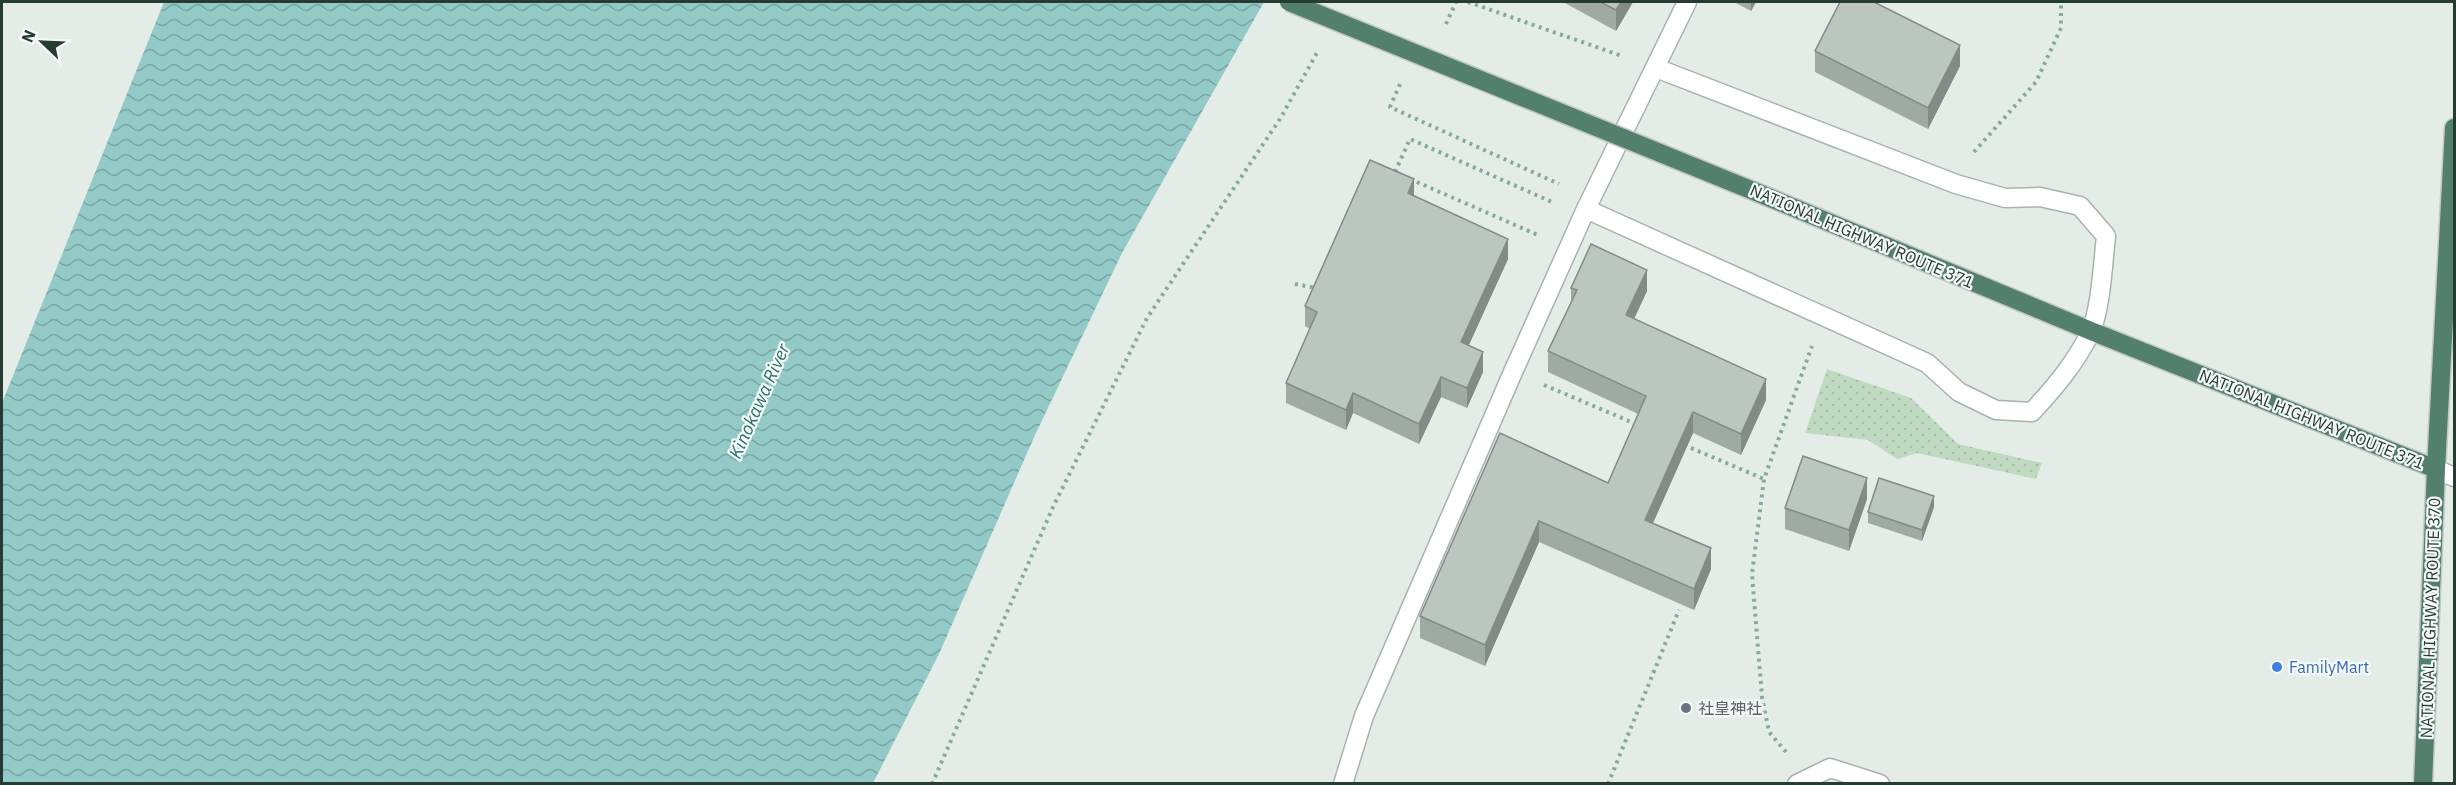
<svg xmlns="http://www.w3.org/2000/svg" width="2456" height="785" font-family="'IBM Plex Sans','Noto Sans JP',sans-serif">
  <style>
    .grass { fill: url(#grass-dots) }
    .water { fill: url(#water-waves) }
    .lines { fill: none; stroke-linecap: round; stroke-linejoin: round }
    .minor-casing { stroke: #a7b3ad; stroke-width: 21 }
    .tertiary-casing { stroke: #a7b3ad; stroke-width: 21 }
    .trunk-casing { stroke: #c2c8c5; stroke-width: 21 }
    .path { stroke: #88ab99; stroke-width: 4; stroke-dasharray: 3 4.5; stroke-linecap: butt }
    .minor { stroke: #fff; stroke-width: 18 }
    .tertiary { stroke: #fff; stroke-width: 18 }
    .trunk { stroke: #52806c; stroke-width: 18 }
    .trunk-bridge-casing { stroke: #c2c8c5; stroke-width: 21; stroke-linecap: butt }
    .trunk-bridge { stroke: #52806c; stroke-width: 18 }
    .wall { fill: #a0aaa4 }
    .shaded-wall { fill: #828b86 }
    .building { fill: #bac6bf; stroke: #828b86; stroke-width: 1.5 }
    .shop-dot { fill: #3f7fe0; stroke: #f4f9f5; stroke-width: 2 }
    .worship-dot { fill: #6b7280; stroke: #f4f9f5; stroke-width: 2 }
    .labels { text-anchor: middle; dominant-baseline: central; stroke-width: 4.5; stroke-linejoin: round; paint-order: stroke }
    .street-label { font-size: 16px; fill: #263b31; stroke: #f4f9f5 }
    .shop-label { font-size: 16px; fill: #366cbe; stroke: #f4f9f5; text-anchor: start }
    .worship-label { font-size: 16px; fill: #5b616d; stroke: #f4f9f5; text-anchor: start }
    .water-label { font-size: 18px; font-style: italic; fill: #27706d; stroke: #f4f9f5 }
  </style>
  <defs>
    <pattern id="grass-dots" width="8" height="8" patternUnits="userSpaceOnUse" patternTransform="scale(1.5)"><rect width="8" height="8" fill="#c0dac1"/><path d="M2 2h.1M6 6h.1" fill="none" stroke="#a5bca6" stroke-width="1.8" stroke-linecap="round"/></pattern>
    <pattern id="water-waves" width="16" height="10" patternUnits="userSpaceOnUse" patternTransform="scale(1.5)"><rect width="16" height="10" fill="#93cac7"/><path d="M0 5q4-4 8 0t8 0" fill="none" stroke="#78a5a2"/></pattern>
  </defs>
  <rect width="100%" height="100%" fill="#e4ece7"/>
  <path class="grass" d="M1827,369L1911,398L1958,444L2042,463L2036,479L1917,453L1897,459L1868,440L1805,433Z"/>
  <path class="water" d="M164,2H1264L1122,253L1035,435L939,654L873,783H2V403Z"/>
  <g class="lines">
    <defs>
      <path id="minor" d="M1586,209L1927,363L1959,392L1996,410L2032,412C2054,388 2075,364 2090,333C2101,310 2103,262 2106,236L2080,206L2040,197L2005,198L1956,184L1656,68
        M1343,784L1364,716L1513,372L1586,209L1687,2
        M1797,784L1830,768L1880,784"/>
      <path id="tertiary" d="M2436,469L2454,477"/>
      <path id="trunk" d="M1756,192L2091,331L2436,469
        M2423,784L2436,469L2454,128"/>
    </defs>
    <use href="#minor" class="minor-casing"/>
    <use href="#tertiary" class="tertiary-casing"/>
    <use href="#trunk" class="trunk-casing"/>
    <path class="path" d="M1468,2L1622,56
      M1446,24L1456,2
      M1400,84L1390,107L1559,184
      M1974,152L2036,82L2061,28V2
      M1395,172L1410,139L1552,202
      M1410,179L1538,235
      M1295,284L1316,288
      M1544,385L1636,424
      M1684,445L1764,479
      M1786,752L1769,732L1762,697L1752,574L1764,479L1812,346
      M932,784L1053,507L1147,318L1280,119L1318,51
      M1608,784L1679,610"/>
    <use href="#minor" class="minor"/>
    <use href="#tertiary" class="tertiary"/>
    <use href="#trunk" class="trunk"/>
    <defs>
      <path id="trunk-bridge" d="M1289,2L1756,192"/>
    </defs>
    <use href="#trunk-bridge" class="trunk-bridge-casing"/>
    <use href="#trunk-bridge" class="trunk-bridge"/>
  </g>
  <path class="wall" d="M1563,2H1633L1616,31Z
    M1734,2H1756L1751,11Z
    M1815,51L1960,66L1928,129L1815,72Z
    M1414,196L1508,259L1469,345L1483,372L1467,408L1441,397L1419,444L1353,413L1346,430L1286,403V383L1310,329L1305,326V306Z
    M1571,288L1647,291L1634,319L1766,400L1741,455L1693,433L1653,523L1711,569L1694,610L1539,542L1485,666L1420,638V616L1500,433L1608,483L1638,414L1548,372V351L1571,303Z
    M1867,499L1849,551L1785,529V508Z
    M1934,507L1922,541L1868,523V512Z"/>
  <path class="shaded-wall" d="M1621,2H1633L1616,31V10Z
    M1751,2H1756L1751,11Z
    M1960,45V66L1928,129V108Z
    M1414,179V200L1408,193Z
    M1508,239V259L1461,362V342Z
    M1647,270V291L1626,336V315Z
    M1483,352V372L1467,408V388Z
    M1441,377V397L1419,444V424Z
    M1766,379V400L1741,455V434Z
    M1353,393V413L1346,430V410Z
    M1693,412V433L1645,541V520Z
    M1867,478V499L1849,551V530Z
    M1934,496V507L1922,541V530Z
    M1539,521V542L1485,666V645Z
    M1711,548V569L1694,610V589Z"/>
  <path class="building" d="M1600,2H1621L1616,10Z
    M1840,2H1874L1960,45L1928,108L1815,51Z
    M1370,160L1414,179L1408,193L1508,239L1461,342L1483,352L1467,388L1441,377L1419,424L1353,393L1346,410L1286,383L1317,312L1305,306Z
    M1591,244L1647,270L1626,315L1766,379L1741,434L1693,412L1645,520L1711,548L1694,589L1539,521L1485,645L1420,616L1500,433L1608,483L1646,396L1548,351L1577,290L1571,288Z
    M1803,456L1867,478L1849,530L1785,508Z
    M1879,478L1934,496L1922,530L1868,512Z"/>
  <circle class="shop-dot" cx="2277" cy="667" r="6"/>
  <circle class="worship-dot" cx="1686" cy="708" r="6"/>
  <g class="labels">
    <g class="street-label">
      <text transform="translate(1862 236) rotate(23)">NATIONAL HIGHWAY ROUTE 371</text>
      <text transform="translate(2312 419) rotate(22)">NATIONAL HIGHWAY ROUTE 371</text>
      <text transform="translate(2430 618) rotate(-88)">NATIONAL HIGHWAY ROUTE 370</text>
    </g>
    <g class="shop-label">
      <text x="2289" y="667">FamilyMart</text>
    </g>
    <g class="worship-label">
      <text x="1698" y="708">社皇神社</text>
    </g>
    <g class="water-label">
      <text transform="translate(759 401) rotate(-66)">Kinokawa River</text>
    </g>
  </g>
  <rect width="2456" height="785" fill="none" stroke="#263b31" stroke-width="6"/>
  <g transform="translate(42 42) rotate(293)" stroke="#f4f9f5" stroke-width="4.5" paint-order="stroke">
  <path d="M0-4.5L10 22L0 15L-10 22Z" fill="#263b31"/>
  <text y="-9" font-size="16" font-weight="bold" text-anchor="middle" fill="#263b31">N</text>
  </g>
</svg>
